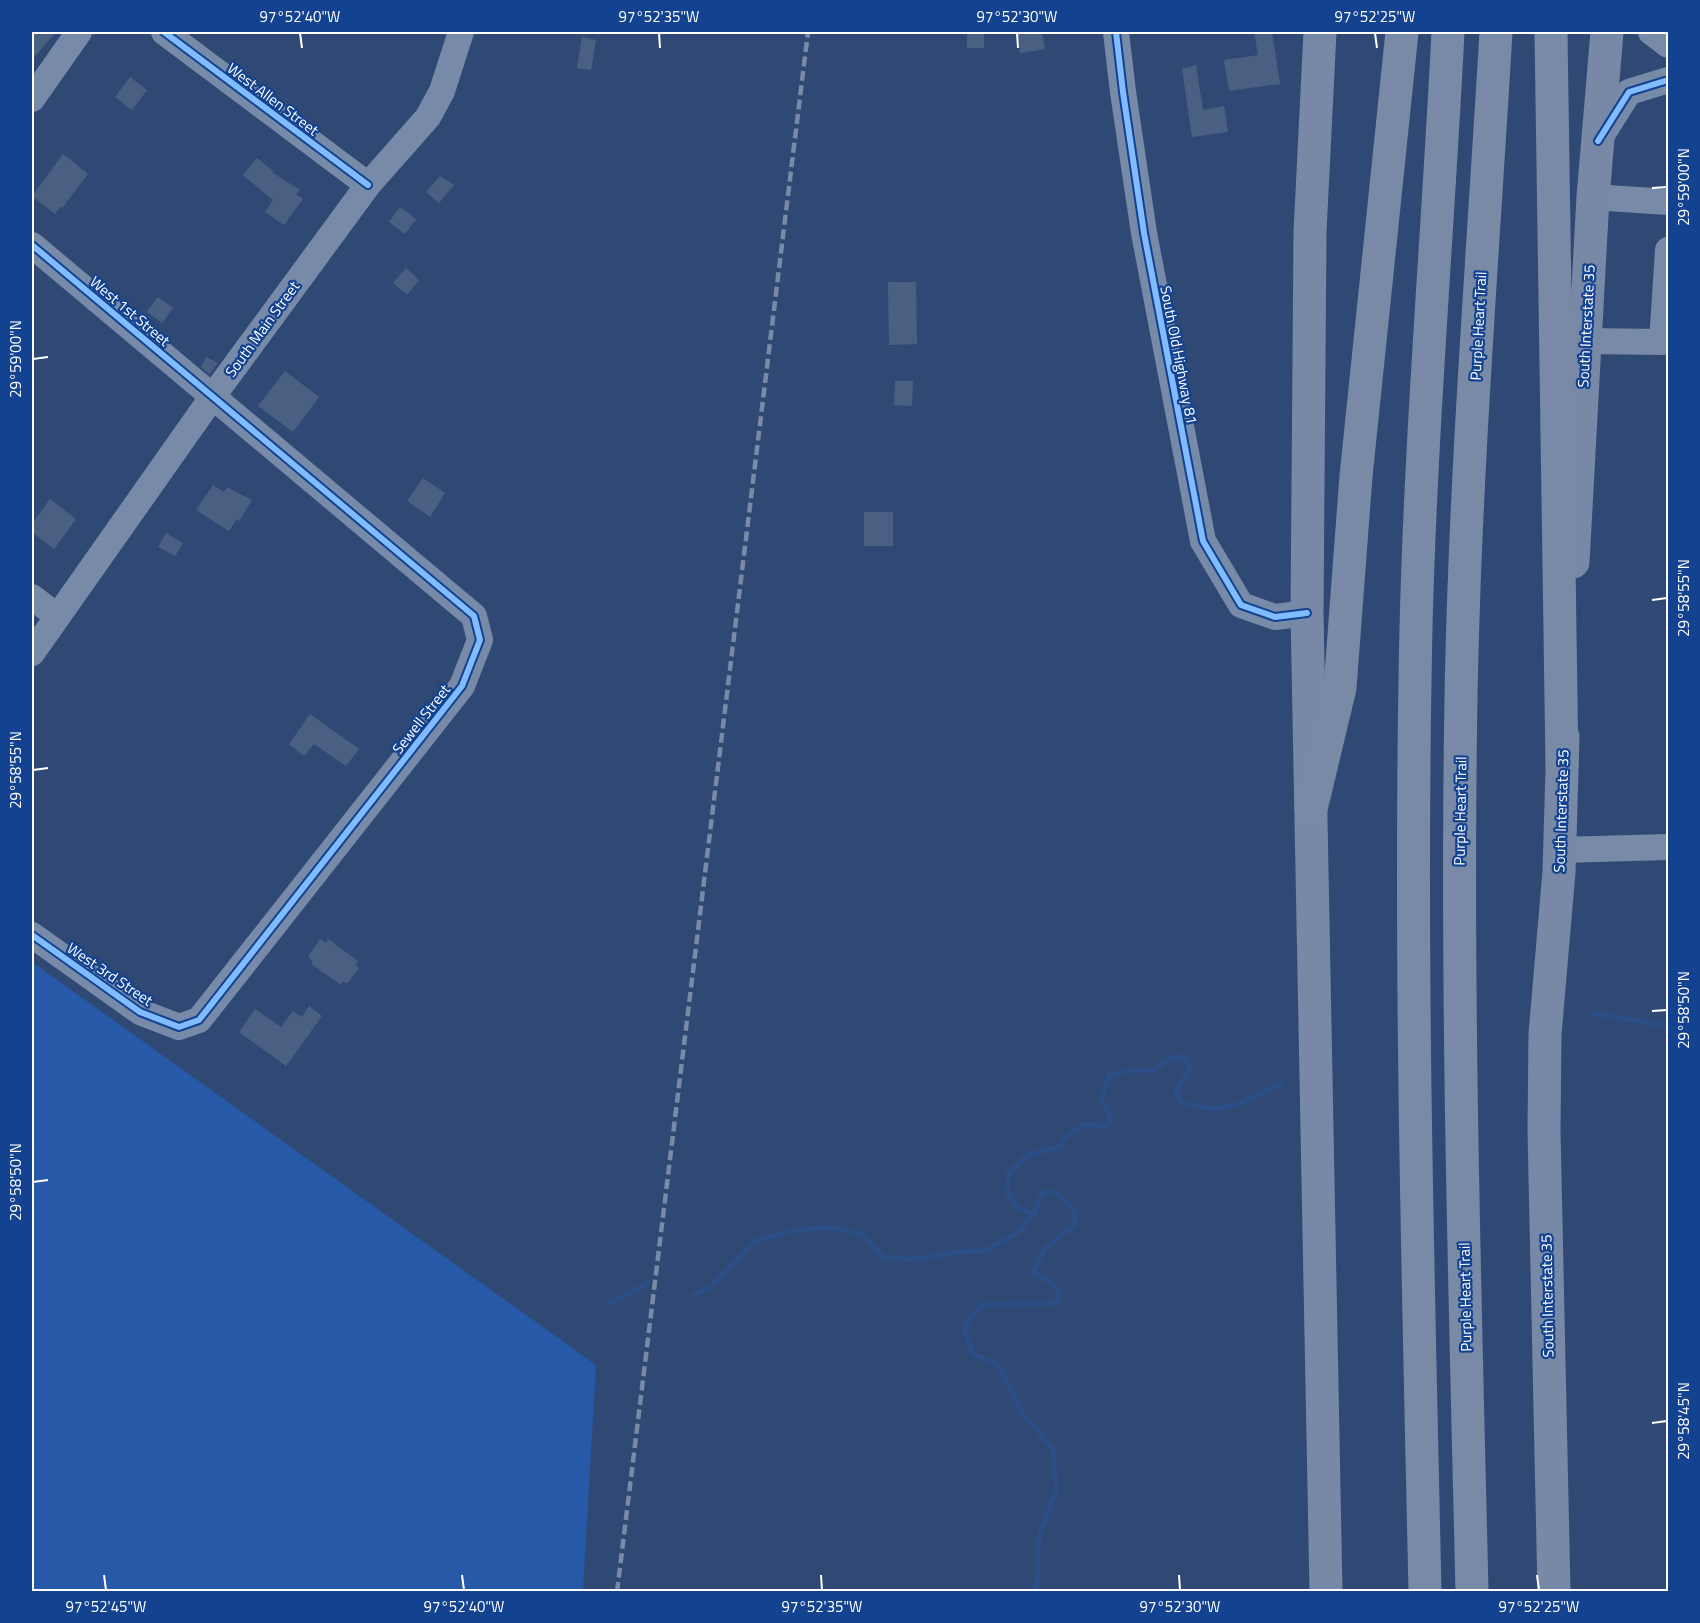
<svg xmlns="http://www.w3.org/2000/svg" width="1700" height="1623" font-family="'Titillium Web',sans-serif">
  <style>
    .green { fill: #2659a8 }
    .lines { fill: none; stroke-linecap: round; stroke-linejoin: round }
    .stream { stroke: #2b4e87; stroke-width: 5 }
    .building { fill: #4a6082 }
    .minor { stroke: #778aa7; stroke-width: 26 }
    .major { stroke: #7789a6; stroke-width: 33 }
    .highway { stroke: #798aa7; stroke-width: 33 }
    .rail { stroke: #798aa7; stroke-width: 4.5; stroke-dasharray: 10 4.5; stroke-linecap: butt }
    .cycleway-casing { stroke: #134291; stroke-width: 10 }
    .cycleway { stroke: #80bcff; stroke-width: 6 }
    .ticks { fill: none; stroke: #fff; stroke-width: 2 }
    .labels { text-anchor: middle; dominant-baseline: central; stroke-width: 4.5; stroke-linejoin: round; paint-order: stroke }
    .street-label { font-size: 15px; fill: #fff; stroke: #134291 }
    .neatline { fill: none; stroke: #fff; stroke-width: 2 }
    .ticks-label { font-size: 15px; text-anchor: middle; fill: #fff }
  </style>
  <rect width="100%" height="100%" fill="#304974"/>
  <path class="green" d="M32,962L596,1365L583,1591H32Z"/>
  <g class="lines">
    <path class="stream" d="M1592,1013L1668,1026
      M693,1294L710,1288L755,1241L792,1231L829,1227L862,1235L884,1258L914,1259L966,1251H984L1019,1232L1034,1214L1018,1208L1007,1194L1008,1174L1027,1155L1060,1147L1065,1138L1084,1124L1104,1127L1111,1119L1101,1099L1109,1076L1132,1070L1153,1071L1169,1059L1184,1056L1190,1069L1176,1091L1182,1103L1214,1109L1235,1105L1282,1084
      M610,1303L648,1283
      M1033,1592L1037,1586L1039,1537L1056,1490L1053,1449L1022,1413L998,1364L973,1354L964,1328L981,1305L1057,1303L1059,1289L1033,1272L1045,1248L1075,1225L1074,1209L1057,1193L1043,1192L1034,1214"/>
  </g>
  <path class="building" d="M32,32H56L32,60Z
    M967,32H984V48H967Z
    M1017,32H1042L1045,49L1020,53Z
    M1254,32H1272L1280,84L1229,91L1224,60L1258,55Z
    M582,37L596,40L591,70L577,68Z
    M1196,65L1203,110L1224,106L1228,132L1192,137L1182,69Z
    M130,77L147,90L132,110L115,97Z
    M63,154L88,174L62,208L60,207L55,214L32,196Z
    M257,158L274,172L273,173L300,190L296,194L303,199L284,225L265,212L273,200L243,175Z
    M440,176L454,185L439,203L426,192Z
    M400,207L416,219L405,234L389,222Z
    M406,268L419,280L407,295L393,283Z
    M888,282H916L917,344L889,345Z
    M158,297L173,308L162,323L147,312Z
    M206,357L218,363L209,374L201,367Z
    M285,371L319,397L293,432L258,406Z
    M895,381H913L912,406L894,405Z
    M423,478L445,493L430,517L407,501Z
    M213,485L224,492L227,487L252,500L239,521L237,519L229,531L196,510Z
    M50,499L76,519L54,549L32,532V524Z
    M864,512H893V546H864Z
    M166,533L183,543L175,556L158,547Z
    M310,714L359,749L346,766L314,744L304,756L289,744Z
    M320,939L326,943L328,939L358,961L355,965L359,968L347,984L343,981L341,985L311,964L313,961L308,957Z
    M309,1006L322,1016L286,1066L239,1032L255,1009L281,1027L293,1011L302,1017Z"/>
  <g class="lines">
    <path class="minor" d="M164,32L368,185
      M1116,32L1123,92L1144,233L1203,541L1241,605L1275,617L1307,613
      M1651,32L1668,45
      M32,99L79,32
      M1598,141L1629,92L1668,80
      M1593,197L1668,202
      M32,245L474,616L480,640L462,686L199,1020L179,1027L140,1012L32,935
      M1585,341L1662,342L1668,250
      M32,597L57,616
      M32,653L213,396L368,185L428,117L442,91L461,32
      M1560,850L1668,847"/>
    <path class="major" d="M1320,32L1310,232L1307,613L1326,1592
      M1573,562L1593,197L1607,32
      M1554,1592L1544,1130L1545,1034L1559,872L1563,736"/>
    <path class="highway" d="M1551,32L1562,765
      M1311,809L1340,688L1356,476L1402,32
      M1425,1592C1418,1270 1409,949 1416,627C1421,428 1438,230 1448,32
      M1472,1592C1465,1293 1456,995 1461,697C1465,475 1483,253 1496,32"/>
    <path class="rail" d="M617,1592L808,32"/>
    <defs>
      <path id="cycleway" d="M164,32L368,185
        M1116,32L1123,92L1144,233L1203,541L1241,605L1275,617L1307,613
        M1598,141L1629,92L1668,80
        M32,245L474,616L480,640L462,686L199,1020L179,1027L140,1012L32,935"/>
    </defs>
    <use href="#cycleway" class="cycleway-casing"/>
    <use href="#cycleway" class="cycleway"/>
  </g>
  <path class="ticks" d="M300,33L302,48M659,33L660,48M1017,33L1018,48M1375,33L1377,48M1652,188L1667,187M33,359L48,357M1652,600L1667,598M33,770L48,768M1652,1011L1667,1010M33,1182L48,1180M1652,1423L1667,1421M104,1575L106,1590M462,1575L464,1590M821,1575L822,1590M1179,1575L1180,1590M1537,1575L1539,1590"/>
  <g class="labels">
    <g class="street-label">
      <text transform="translate(273 99) rotate(37)">West Allen Street</text>
      <text transform="translate(130 311) rotate(40)">West 1st Street</text>
      <text transform="translate(1478 326) rotate(-87)">Purple Heart Trail</text>
      <text transform="translate(1586 326) rotate(-87)">South Interstate 35</text>
      <text transform="translate(262 329) rotate(-54)">South Main Street</text>
      <text transform="translate(1179 355) rotate(79)">South Old Highway 81</text>
      <text transform="translate(421 719) rotate(-52)">Sewell Street</text>
      <text transform="translate(1460 811) rotate(-89)">Purple Heart Trail</text>
      <text transform="translate(1561 811) rotate(-88)">South Interstate 35</text>
      <text transform="translate(110 974) rotate(34)">West 3rd Street</text>
      <text transform="translate(1547 1296) rotate(-91)">South Interstate 35</text>
      <text transform="translate(1465 1297) rotate(-91)">Purple Heart Trail</text>
    </g>
  </g>
  <rect width="1700" height="1623" fill="none" stroke="#134291" stroke-width="66"/>
  <rect x="33" y="33" width="1634" height="1557" class="neatline"/>
  <g class="ticks-label">
    <text x="300" y="22">97°52'40"W</text>
    <text x="659" y="22">97°52'35"W</text>
    <text x="1017" y="22">97°52'30"W</text>
    <text x="1375" y="22">97°52'25"W</text>
    <text transform="translate(1684 187) rotate(-90)" y="5">29°59'00"N</text>
    <text transform="translate(16 359) rotate(-90)" y="5">29°59'00"N</text>
    <text transform="translate(1684 598) rotate(-90)" y="5">29°58'55"N</text>
    <text transform="translate(16 770) rotate(-90)" y="5">29°58'55"N</text>
    <text transform="translate(1684 1010) rotate(-90)" y="5">29°58'50"N</text>
    <text transform="translate(16 1182) rotate(-90)" y="5">29°58'50"N</text>
    <text transform="translate(1684 1421) rotate(-90)" y="5">29°58'45"N</text>
    <text x="106" y="1612">97°52'45"W</text>
    <text x="464" y="1612">97°52'40"W</text>
    <text x="822" y="1612">97°52'35"W</text>
    <text x="1180" y="1612">97°52'30"W</text>
    <text x="1539" y="1612">97°52'25"W</text>
  </g>
</svg>
